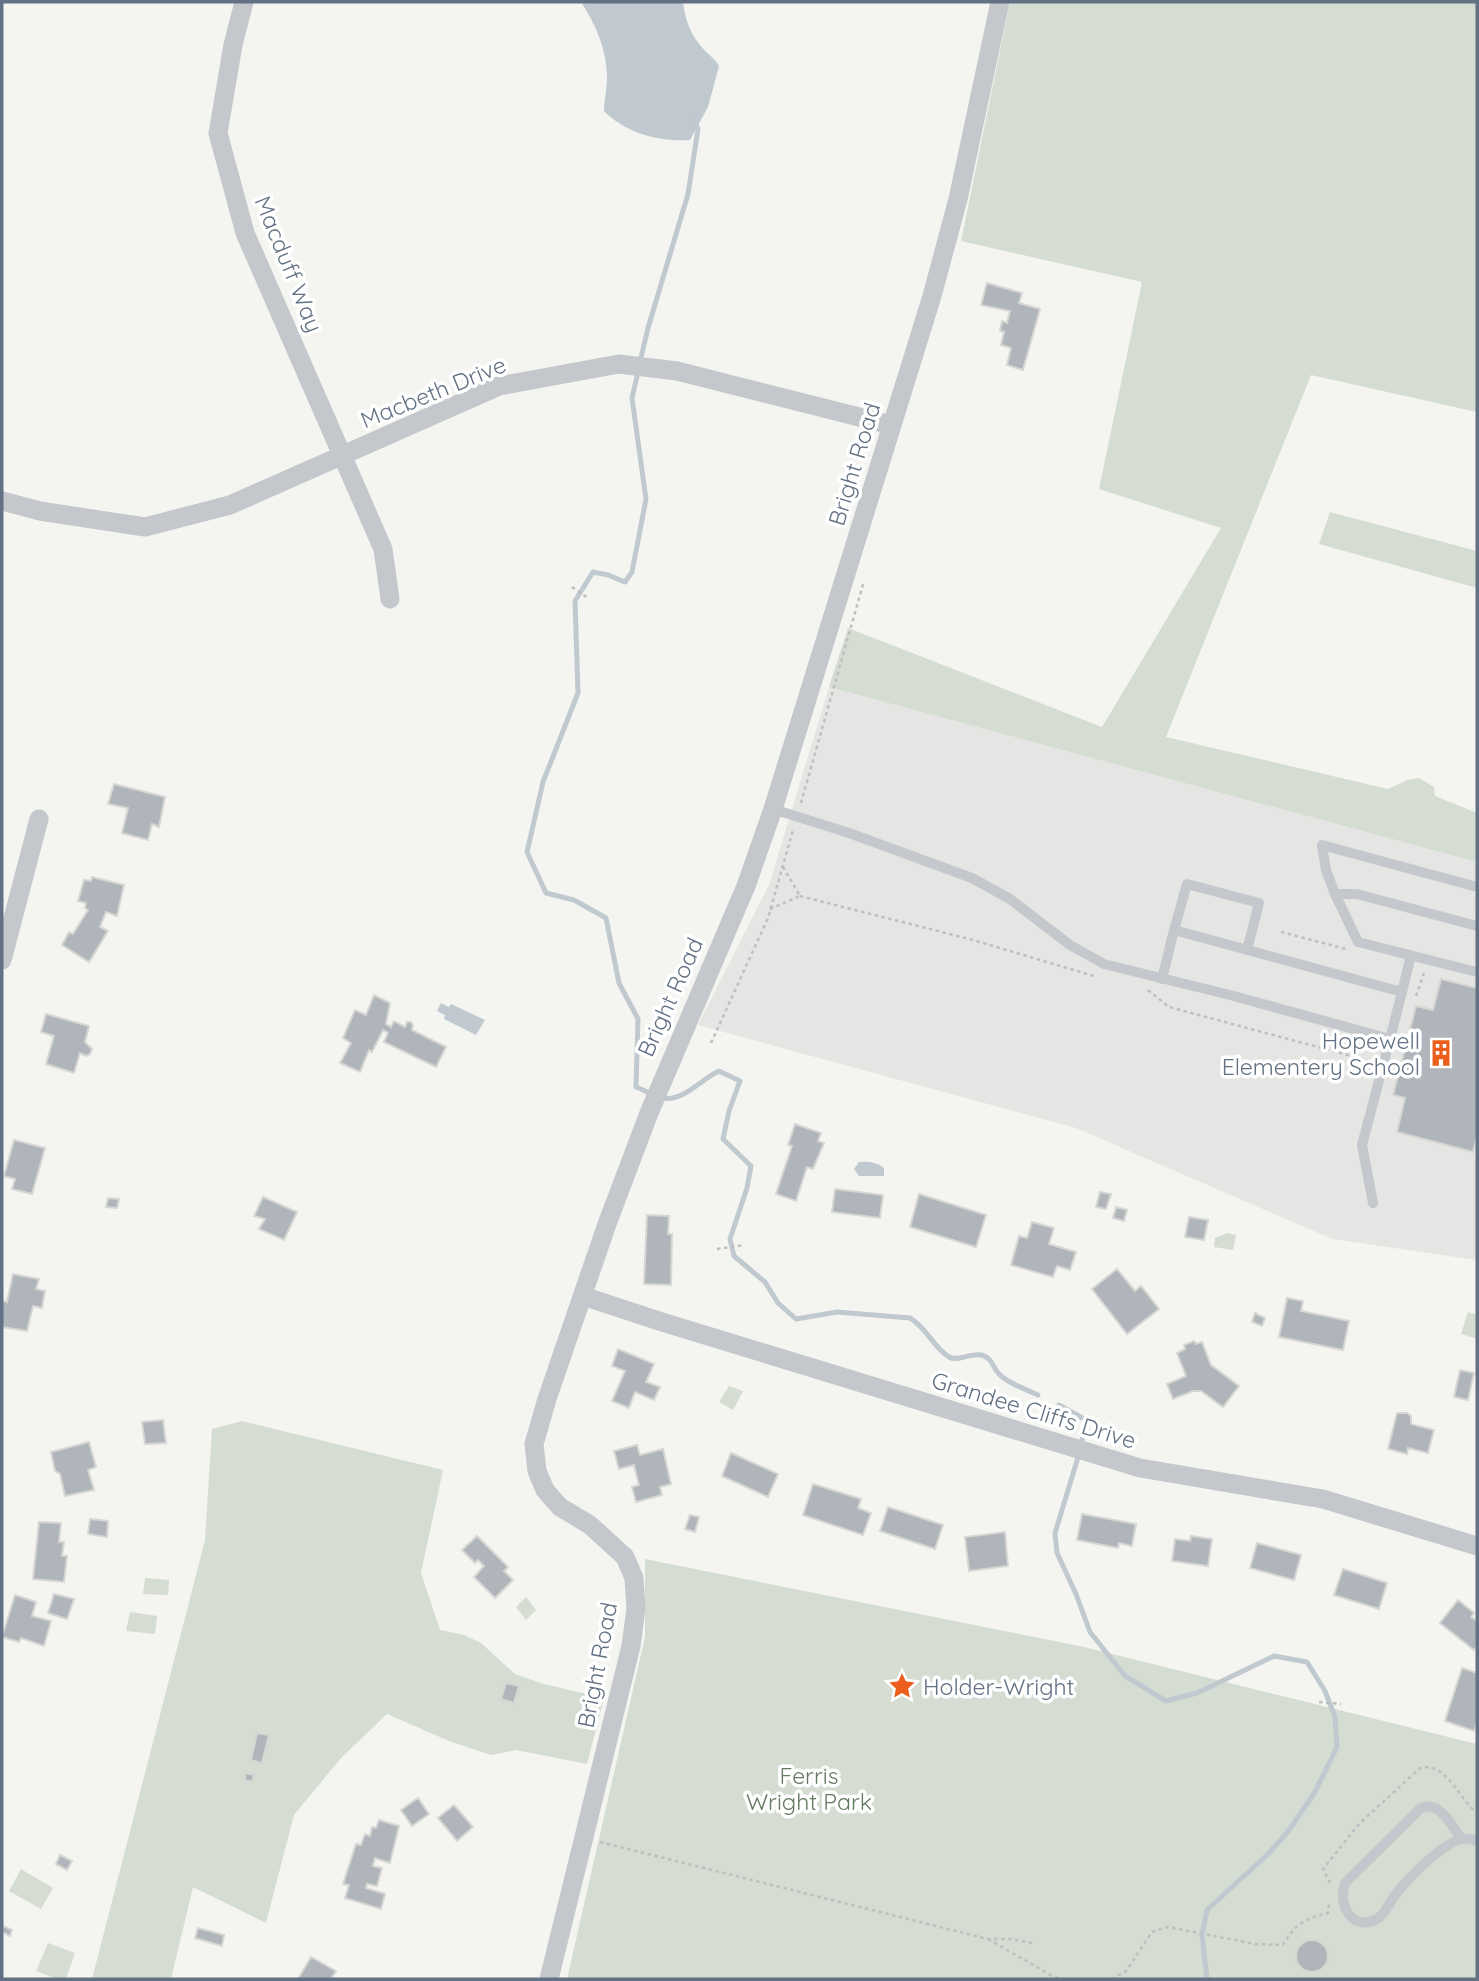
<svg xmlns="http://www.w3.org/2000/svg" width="1479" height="1981" font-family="Quicksand,sans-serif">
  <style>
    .built { fill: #e5e6e4 }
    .green { fill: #d5dcd1 }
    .water { fill: #c0c9cf }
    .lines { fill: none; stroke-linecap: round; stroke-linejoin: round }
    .stream { stroke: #c0c9cf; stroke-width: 5 }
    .building { fill: #afb5bb; stroke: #d6d6d3; stroke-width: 2 }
    .path { stroke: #bebfc1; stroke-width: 2.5; stroke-dasharray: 3.5 3.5; stroke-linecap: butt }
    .service { stroke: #c4c7cb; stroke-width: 10 }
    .minor { stroke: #c4c7cb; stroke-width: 19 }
    .labels { text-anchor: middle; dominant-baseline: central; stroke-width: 7; stroke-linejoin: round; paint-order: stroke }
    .street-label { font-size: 23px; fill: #627183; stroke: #fff }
    .poi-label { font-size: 23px; fill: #627183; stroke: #fff; text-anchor: end }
    .park-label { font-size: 23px; fill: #647a61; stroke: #fff }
  </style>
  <rect width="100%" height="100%" fill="#f4f5f0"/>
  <path class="built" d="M829,687L1477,862V1260L1332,1239L1076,1128L698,1025L769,885Z"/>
  <path class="green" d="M1010,2H1477V412L1311,375L1166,737L1388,789L1407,780L1419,778L1434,787L1435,796L1477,813V862L829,687L848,628L1102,727L1221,528L1099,489L1142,282L961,241Z
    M1330,512L1477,551V588L1319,544Z
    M1228,1233L1236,1235L1233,1250L1214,1247L1215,1238Z
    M1468,1312L1477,1315V1339L1461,1334Z
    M729,1386L743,1391L733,1410L719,1402Z
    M242,1421L443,1470L421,1573L440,1630L464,1635L481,1643L515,1674L544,1684L604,1698L587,1764L516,1750L491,1755L449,1741L387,1714L341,1758L294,1815L266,1923L193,1887L171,1979H92L205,1540L212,1429Z
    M645,1559L1084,1647L1477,1744V1979H567L645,1637Z
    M145,1578L169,1580L168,1595L143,1594Z
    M526,1597L536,1610L526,1620L516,1607Z
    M130,1612L157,1616L155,1634L126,1631Z
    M21,1869L53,1888L41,1909L9,1891Z
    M48,1943L75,1953L66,1979H57L36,1971Z"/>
  <path class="water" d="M581,2H683C685,17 689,32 700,45C706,53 714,57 719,66L708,107L690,140C658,142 626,133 604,111C604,100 607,89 607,78C607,50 596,25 581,2Z
    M441,1003L449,1007L451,1004L485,1020L476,1035L444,1019L445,1015L437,1011Z
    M859,1162C868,1161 877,1162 884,1168V1176H859L854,1169Z"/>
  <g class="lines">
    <path class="stream" d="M640,362L648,328L688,194L698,129L695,121
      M638,372L632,398L646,499L632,572L625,582L608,575L593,572L575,601L578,693L543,782L527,852L546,893L574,900L606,918L619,983L638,1019L636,1087C644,1090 654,1096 663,1098C683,1102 701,1079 719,1071L740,1081L729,1111L723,1139L751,1166L747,1188L730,1239L734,1256L765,1282L778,1303L796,1319L837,1312L910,1318C927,1328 933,1347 949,1357C958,1362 970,1353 981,1355C992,1357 993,1368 999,1374C1009,1384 1025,1389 1038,1395
      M1059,1405L1086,1420L1081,1445
      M1079,1454L1055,1533L1057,1553L1076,1594L1090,1632L1125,1676L1166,1701L1197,1693L1274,1656L1307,1662L1325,1691L1335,1717L1337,1747L1315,1792L1287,1833L1268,1854L1207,1910L1202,1935L1207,1979"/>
  </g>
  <path class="building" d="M987,283L1022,293L1019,303L1040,309L1023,370L1007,365L1011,348L1001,345L1004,332L1000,331L1002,321L1007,323L1010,311L981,305Z
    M114,784L165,797L159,827L152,824L148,840L122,833L128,808L108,804Z
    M92,877L124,885L117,916L106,912L100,927L108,931L89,962L62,945L69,932L73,934L88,910L85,908L86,903L78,901L84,880L91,881Z
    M1441,979L1477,988V1136L1473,1152L1397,1132L1405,1098L1393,1095L1416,1006L1433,1010Z
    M374,995L390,1003L386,1024L391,1027L394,1021L405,1027L407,1022H411L413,1025L412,1030L446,1047L436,1067L384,1042L388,1033L383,1030L372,1052L369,1050L360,1072L340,1063L351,1043L343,1038L355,1010L366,1015Z
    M46,1014L89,1026L85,1042L92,1049L90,1054L86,1056L80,1053L74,1073L46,1064L54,1036L41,1032Z
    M795,1124L821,1133L818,1141L824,1143L813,1169L807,1167L796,1201L776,1194L792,1146L788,1145Z
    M14,1140L45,1148L32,1194L12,1189L15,1179L4,1176Z
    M835,1189L883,1195L880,1218L832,1212Z
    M1100,1192L1111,1194L1106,1209L1096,1207Z
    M919,1194L986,1215L976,1247L910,1227Z
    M263,1197L297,1212L284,1240L259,1229L265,1219L254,1216Z
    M108,1198L119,1199L117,1208L106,1207Z
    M1116,1207L1127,1210L1124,1221L1113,1218Z
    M647,1215L669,1216L668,1234H672L671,1285L644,1284Z
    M1189,1217L1208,1220L1204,1240L1185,1237Z
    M1032,1222L1054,1228L1049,1244L1076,1252L1070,1270L1057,1266L1053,1277L1011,1265L1019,1236L1027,1238Z
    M1117,1269L1135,1291L1141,1286L1159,1309L1127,1334L1092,1289Z
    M13,1274L39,1279L36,1289L45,1291L42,1308L33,1306L27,1331L2,1327V1301L7,1302Z
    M1287,1298L1303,1301L1301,1311L1349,1321L1343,1350L1279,1337Z
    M1255,1313L1265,1318L1262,1326L1252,1322Z
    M1194,1341L1196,1344L1202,1342L1211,1365L1239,1386L1223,1407L1201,1391H1193L1173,1399L1167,1384L1186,1376L1177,1353L1185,1349L1184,1345Z
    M618,1349L654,1364L646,1382L660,1387L654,1400L635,1392L629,1408L612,1401L625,1371L612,1366Z
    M1460,1370L1474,1373L1468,1400L1454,1397Z
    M1397,1413H1407L1411,1416V1424L1434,1430L1428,1453L1408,1448L1407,1454L1388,1449Z
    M163,1420L166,1443L145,1444L142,1422Z
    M89,1442L96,1467L88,1470L94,1490L65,1496L60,1474L55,1471L51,1452Z
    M637,1445L640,1455L663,1449L671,1484L660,1487L662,1495L636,1502L632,1487L639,1485L634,1465L619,1469L614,1451Z
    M731,1453L778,1474L768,1497L722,1476Z
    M813,1484L861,1499L858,1508L871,1513L863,1535L803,1515Z
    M888,1507L943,1525L935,1549L880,1531Z
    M1082,1514L1136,1524L1132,1546L1119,1543L1118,1548L1077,1540Z
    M690,1515L699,1517L695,1532L685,1529Z
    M90,1519L108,1521L107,1537L88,1534Z
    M39,1522L61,1523L59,1542H64L62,1556H67L64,1582L33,1579Z
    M1005,1532L1008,1566L969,1571L965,1537Z
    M477,1536L508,1567L504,1571L513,1580L495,1598L474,1577L484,1566L478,1560L475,1563L462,1550Z
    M1191,1536L1212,1539L1208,1566L1172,1561L1175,1539L1190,1541Z
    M1257,1543L1301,1555L1294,1580L1250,1568Z
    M1343,1569L1387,1583L1379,1609L1334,1595Z
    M54,1594L74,1599L67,1619L48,1613Z
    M15,1595L36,1602L32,1616L51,1621L44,1646L21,1638L19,1642L2,1637Z
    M1458,1600L1474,1613L1471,1617L1477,1621V1646L1474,1650L1440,1623Z
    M1462,1668L1477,1673V1722L1474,1731L1445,1721Z
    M506,1683L519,1686L514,1703L501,1699Z
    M257,1733L269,1735L262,1763L251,1760Z
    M245,1773L254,1775L252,1782L245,1780Z
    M418,1798L429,1814L412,1826L401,1810Z
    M454,1805L473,1827L457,1841L438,1818Z
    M379,1820L399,1826L390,1863L375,1858L373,1866L382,1868L377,1886L367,1884L366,1888L385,1894L381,1909L345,1898L349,1885L343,1884L356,1844L361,1845L365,1834L370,1836L372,1827L376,1828Z
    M60,1855L72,1861L67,1870L56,1864Z
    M3,1926L12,1930L10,1936L2,1932Z
    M198,1928L224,1935L222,1946L195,1938Z
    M1296 1956a16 16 0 1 1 32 0a16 16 0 1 1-32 0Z
    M311,1957L336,1971L331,1979H298Z"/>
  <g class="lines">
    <path class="path" d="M572,587L588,598
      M801,803L864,581
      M800,896L973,940L1094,976
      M770,909L800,896L783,867
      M1281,932L1346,949
      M1148,990L1169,1007L1370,1061
      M1416,996L1424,973
      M711,1043L768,918L793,830
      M717,1249L744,1245
      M1319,1702L1341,1704
      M600,1842L988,1939H1011L1032,1943
      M1330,1883L1323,1869L1359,1824L1420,1768C1446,1761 1459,1799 1477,1813
      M988,1939L1054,1977L1064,1979
      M1112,1979L1126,1971L1152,1932L1168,1927L1255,1944L1283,1945C1295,1924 1304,1919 1328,1913L1329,1903"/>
    <path class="service" d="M773,809L849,833L972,878L1010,899L1070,945L1104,964L1230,995L1390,1039L1402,992L1174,930L1162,979
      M1335,894L1326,870L1322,845L1477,887
      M1477,926L1357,894H1335L1358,942L1477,972
      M1174,930L1187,884L1259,903L1247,950
      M1402,992L1411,955
      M1373,1203L1362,1145L1390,1039
      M1461,1838C1451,1825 1440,1800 1421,1808L1345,1883C1337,1906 1353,1932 1377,1919C1385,1915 1390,1901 1396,1894C1408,1878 1442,1844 1461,1839C1465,1838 1473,1840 1477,1840"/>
    <path class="minor" d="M244,2L233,45L218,133L245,233L383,549L390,599
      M2,501L40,511L145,527L230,505L499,386L619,364L677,371L891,425
      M2,960L39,819
      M583,1296L662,1322L1140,1468L1323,1499L1477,1546
      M549,1979L631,1646L636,1608L634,1578L625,1557L590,1525L560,1507L545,1490L537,1471L534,1444L547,1399L607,1224L649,1113L746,886L773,809L932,296L958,199L1000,2"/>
  </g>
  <defs>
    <symbol id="building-bare" viewBox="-9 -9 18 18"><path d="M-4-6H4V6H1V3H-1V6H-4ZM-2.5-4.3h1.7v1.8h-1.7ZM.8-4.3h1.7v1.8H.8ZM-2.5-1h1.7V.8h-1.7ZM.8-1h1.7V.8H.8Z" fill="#eb5e1b" stroke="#fff" stroke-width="2.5" paint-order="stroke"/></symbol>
    <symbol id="sight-bare" viewBox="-9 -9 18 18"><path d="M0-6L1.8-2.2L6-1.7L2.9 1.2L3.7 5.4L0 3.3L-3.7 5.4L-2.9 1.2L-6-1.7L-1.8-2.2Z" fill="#eb5e1b" stroke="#fff" stroke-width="2.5" paint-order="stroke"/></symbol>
  </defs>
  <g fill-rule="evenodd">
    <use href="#building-bare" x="1422" y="1034" width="38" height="38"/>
    <use href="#sight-bare" x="883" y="1667" width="38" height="38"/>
  </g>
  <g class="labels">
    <g class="street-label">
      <text transform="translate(289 264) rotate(68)">Macduff Way</text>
      <text transform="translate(433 392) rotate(-22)">Macbeth Drive</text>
      <text transform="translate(854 464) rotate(-73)">Bright Road</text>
      <text transform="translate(670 997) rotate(-66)">Bright Road</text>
      <text transform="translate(1034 1410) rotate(17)">Grandee Cliffs Drive</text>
      <text transform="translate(597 1665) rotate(-79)">Bright Road</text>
    </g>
    <g class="poi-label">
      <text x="1420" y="1040">Hopewell<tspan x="1420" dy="26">Elementery School</tspan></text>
      <text x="923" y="1686" text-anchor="start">Holder-Wright</text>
    </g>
    <g class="park-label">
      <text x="809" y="1775">Ferris<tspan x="809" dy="26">Wright Park</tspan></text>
    </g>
  </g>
  <rect width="1479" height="1981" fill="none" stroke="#627183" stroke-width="7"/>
</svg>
